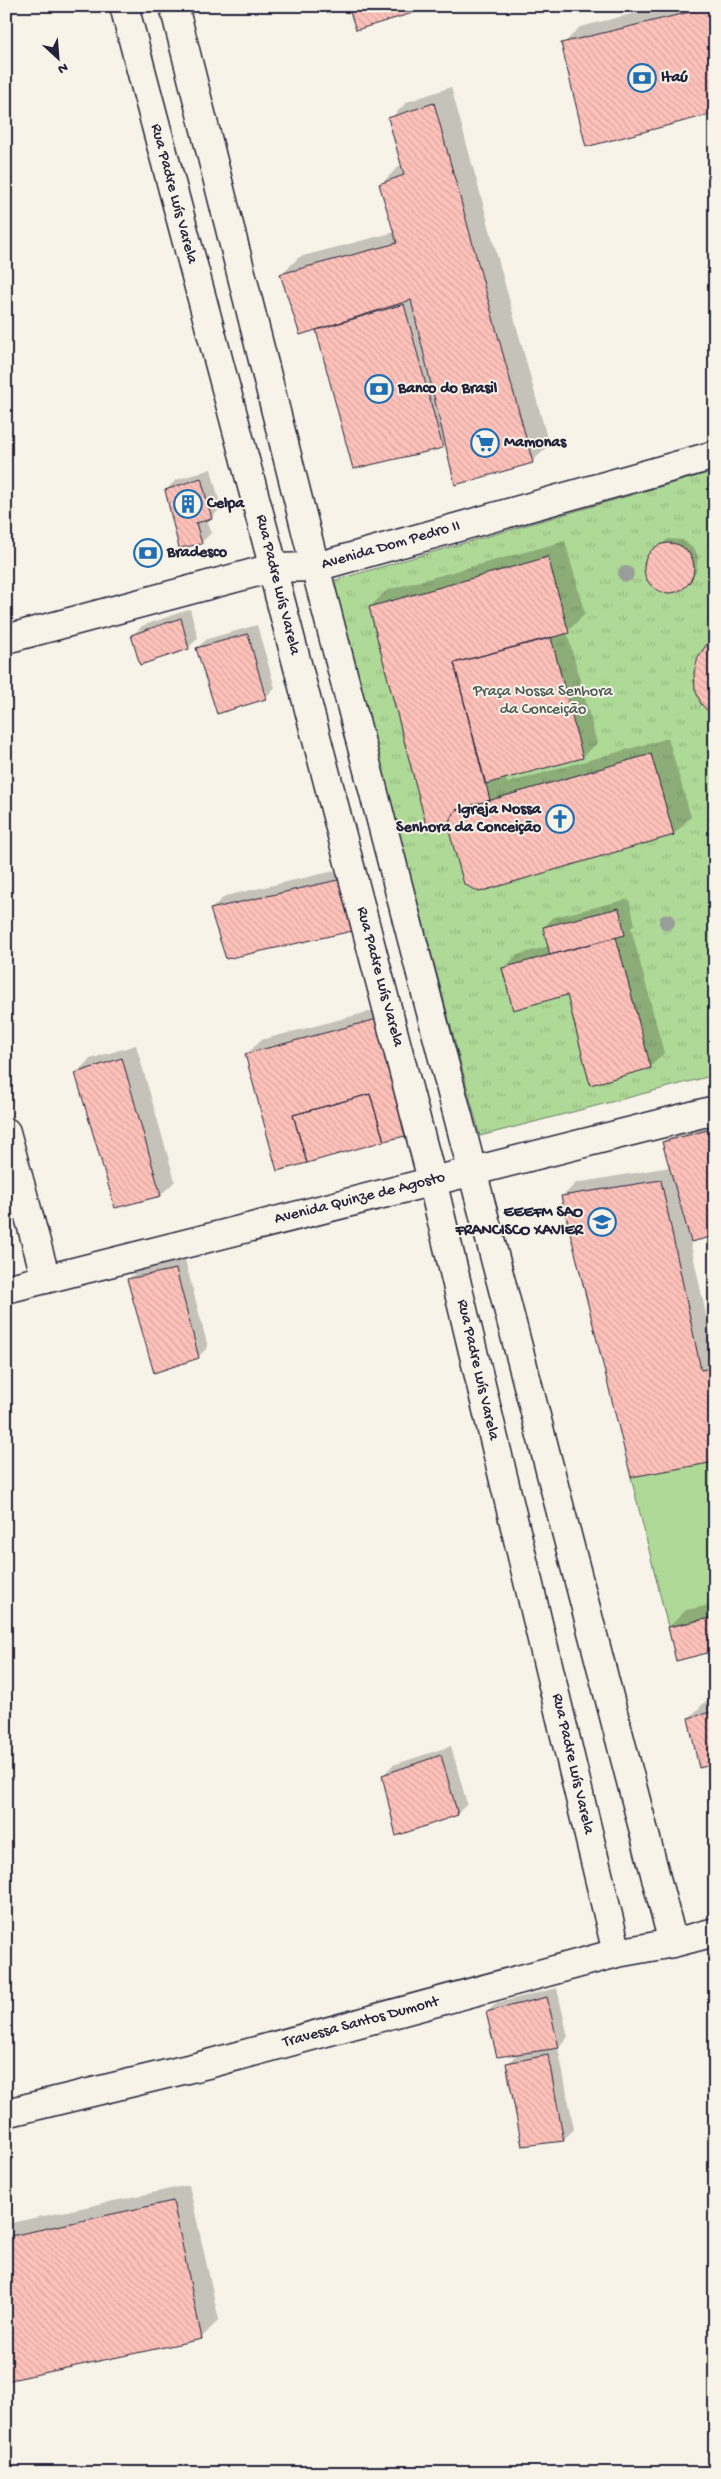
<svg xmlns="http://www.w3.org/2000/svg" width="721" height="2479" font-family="'Gochi Hand',sans-serif">
  <style>
    .grass { fill: url(#grass-tufts); stroke: #687e69 }
    .pitch { fill: #afd997; stroke: #687e69 }
    .shadow { fill: #0003 }
    .building { fill: url(#building-back-hatch); stroke: #22223b }
    .lines { fill: none; stroke-linecap: round; stroke-linejoin: round }
    .minor-casing { stroke: #22223b; stroke-width: 31 }
    .tertiary-casing { stroke: #22223b; stroke-width: 31 }
    .minor { stroke: #f7f3e8; stroke-width: 28 }
    .tertiary { stroke: #f7f3e8; stroke-width: 28 }
    .tree { fill: #999e98 }
    .labels { text-anchor: middle; dominant-baseline: central; stroke-width: 4; stroke-linejoin: round; paint-order: stroke }
    .poi-label { font-size: 16px; font-weight: bold; fill: #22223b; stroke: #f7f3e8; text-anchor: start }
    .street-label { font-size: 16px; fill: #22223b; stroke: #f7f3e8 }
    .park-label { font-size: 16px; fill: #4c5957; stroke: #f7f3e8 }
  </style>
  <defs>
    <pattern id="grass-tufts" width="24" height="20" patternUnits="userSpaceOnUse" patternTransform="scale(1.25)"><rect width="24" height="20" fill="#afd997"/><path d="M3 7l-1-3M5 7V3M7 7l1-3M15 17l-1-3M17 17v-4M19 17l1-3" fill="none" stroke="#96ba83"/></pattern>
    <pattern id="building-back-hatch" width="6" height="6" patternUnits="userSpaceOnUse" patternTransform="scale(1.25)"><rect width="6" height="6" fill="#fec2ba"/><path d="M-1 5l2 2M0 0l6 6M5-1l2 2" fill="none" stroke="#d9a6a1"/></pattern>
  </defs>
  <rect width="100%" height="100%" fill="#f7f3e8"/>
  <filter id="ink" filterUnits="userSpaceOnUse"><feTurbulence type="fractalNoise" baseFrequency=".02" numOctaves="2"/><feDisplacementMap in="SourceGraphic" scale="10" xChannelSelector="R" yChannelSelector="G"/><feConvolveMatrix kernelMatrix="1 2 1 2 8 2 1 2 1" color-interpolation-filters="sRGB"/></filter>
  <g filter="url(#ink)">
    <path class="grass" d="M715,471V1075L480,1136L332,581Z"/>
    <path class="pitch" d="M715,1457V1617L668,1627L631,1477Z"/>
    <path class="shadow" d="M663,6H715L563,44L580,27Z
      M451,87L549,445L532,462L446,442L442,447L318,331L322,326L282,274L299,257L395,232L381,184L398,167L402,165L390,119L407,102Z
      M211,469L221,508L211,518L207,519L211,533L201,543L166,490L176,480Z
      M668,539L683,540L695,550L698,557L696,573L679,590L672,592L656,589L650,584L645,569L649,554Z
      M565,541L585,614L567,632L597,743L583,757L505,777L507,783L668,738L691,817L674,834L448,822L370,607L387,590Z
      M190,609L198,638L188,648L132,636L142,626Z
      M257,625L275,688L265,698L197,648L207,639Z
      M356,866L370,915L211,909L225,896Z
      M629,899L635,924L631,928L664,1053L650,1067L568,994L503,969L517,955L549,946L544,927L554,917Z
      M395,1005L305,1162L247,1054L261,1040Z
      M136,1045L175,1181L161,1195L115,1207L76,1073L90,1059Z
      M715,1119V1235L690,1241L715,1356V1461L562,1197L576,1183L670,1167L663,1142L677,1128Z
      M185,1260L208,1347L198,1357L129,1279L139,1269Z
      M715,1604V1650L669,1627L686,1610Z
      M715,1699V1763L689,1718L706,1701Z
      M451,1746L467,1804L457,1814L383,1775L393,1765Z
      M557,1988L568,2037L558,2047L574,2129L564,2139L523,2145L508,2063L519,2052L487,2012L497,2003Z
      M189,2185L219,2320L202,2337L6,2380V2224Z"/>
    <path class="building" d="M348,6H436L356,30Z
      M715,6V113L586,147L561,43Z
      M434,103L533,463L455,485L411,300L300,335L280,274L397,243L379,184L404,175L388,118Z
      M404,304L443,448L353,469L316,330Z
      M201,478L212,519L196,523L202,544L179,548L165,490Z
      M644 568a25 25 0 1 1 50 0a25 25 0 1 1-50 0Z
      M548,557L569,633L454,663L490,800L456,810L447,824L427,828L369,607Z
      M181,618L189,649L140,665L131,635Z
      M248,634L266,699L217,714L196,648Z
      M551,637L583,758L485,784L454,663Z
      M715,638V718L701,704L695,689L694,673L698,657L707,644Z
      M651,754L674,835L479,892L464,884L447,824L456,810Z
      M342,879L357,930L226,959L210,909Z
      M619,908L625,935L550,955L543,927Z
      M616,937L651,1068L590,1085L567,995L513,1010L502,968Z
      M381,1018L414,1134L384,1141L370,1094L293,1115L307,1163L277,1171L245,1054Z
      M122,1058L161,1196L115,1208L75,1073Z
      M370,1094L384,1141L307,1163L293,1115Z
      M715,1128V1236L691,1242L662,1142Z
      M661,1180L701,1370L715,1367V1462L631,1477L561,1196Z
      M176,1269L199,1358L154,1373L127,1279Z
      M715,1617V1651L676,1661L668,1627Z
      M715,1711V1764L699,1768L688,1718Z
      M441,1755L458,1815L396,1836L382,1775Z
      M547,1997L559,2048L497,2057L486,2012Z
      M548,2055L564,2141L522,2146L506,2063Z
      M173,2201L202,2339L6,2381V2237Z"/>
    <g class="lines">
      <defs>
        <path id="minor" d="M124,6L270,554L272,568L432,1180L617,1953
          M174,6L311,551L673,1943
          M6,1132L46,1279
          M6,1289L715,1110
          M6,2113L208,2064L617,1953L673,1943L715,1932"/>
        <path id="tertiary" d="M6,639L272,568L316,567L715,455"/>
      </defs>
      <use href="#minor" class="minor-casing"/>
      <use href="#tertiary" class="tertiary-casing"/>
      <use href="#minor" class="minor"/>
      <use href="#tertiary" class="tertiary"/>
    </g>
    <g class="tree">
      <circle cx="626" cy="574" r="8"/>
      <circle cx="667" cy="922" r="8"/>
    </g>
  </g>
  <defs>
    <symbol id="bank-ring" viewBox="-11 -11 22 22"><circle r="9.5" fill="#f7f3e8" stroke="#1f6fb2" stroke-width="1.5"/><path d="M-6-4H6V4H-6ZM0-2.3a2.3 2.3 0 1 0 0 4.6a2.3 2.3 0 1 0 0-4.6Z" fill="#1f6fb2"/></symbol>
    <symbol id="supermarket-ring" viewBox="-11 -11 22 22"><circle r="9.5" fill="#f7f3e8" stroke="#1f6fb2" stroke-width="1.5"/><path d="M-6-5.5h2.5l.6 2H6L4.5 2H-2.5L-4.4-4H-6ZM-1.5 3.2a1.3 1.3 0 1 0 .1 0ZM3 3.2a1.3 1.3 0 1 0 .1 0Z" fill="#1f6fb2"/></symbol>
    <symbol id="building-ring" viewBox="-11 -11 22 22"><circle r="9.5" fill="#f7f3e8" stroke="#1f6fb2" stroke-width="1.5"/><path d="M-4-6H4V6H1V3H-1V6H-4ZM-2.5-4.3h1.7v1.8h-1.7ZM.8-4.3h1.7v1.8H.8ZM-2.5-1h1.7V.8h-1.7ZM.8-1h1.7V.8H.8Z" fill="#1f6fb2"/></symbol>
    <symbol id="church-ring" viewBox="-11 -11 22 22"><circle r="9.5" fill="#f7f3e8" stroke="#1f6fb2" stroke-width="1.5"/><path d="M-1.2-6h2.4v3.5h3.3v2.4h-3.3V6h-2.4V-.1h-3.3v-2.4h3.3Z" fill="#1f6fb2"/></symbol>
    <symbol id="school-ring" viewBox="-11 -11 22 22"><circle r="9.5" fill="#f7f3e8" stroke="#1f6fb2" stroke-width="1.5"/><path d="M0-5L7-2L0 1L-7-2ZM-4 1L0 2.5L4 1V4Q0 6-4 4Z" fill="#1f6fb2"/></symbol>
  </defs>
  <g fill-rule="evenodd">
    <use href="#bank-ring" x="626" y="62" width="32" height="32"/>
    <use href="#bank-ring" x="363" y="373" width="32" height="32"/>
    <use href="#supermarket-ring" x="469" y="427" width="32" height="32"/>
    <use href="#building-ring" x="172" y="488" width="32" height="32"/>
    <use href="#bank-ring" x="132" y="537" width="32" height="32"/>
    <use href="#church-ring" x="544" y="803" width="32" height="32"/>
    <use href="#school-ring" x="586" y="1206" width="32" height="32"/>
  </g>
  <g class="labels">
    <g class="poi-label">
      <text x="661" y="78">Itaú</text>
      <text x="398" y="389">Banco do Brasil</text>
      <text x="504" y="443">Mamonas</text>
      <text x="207" y="504">Celpa</text>
      <text x="167" y="553">Bradesco</text>
      <text x="541" y="810" text-anchor="end">Igreja Nossa<tspan x="541" dy="18">Senhora da Conceição</tspan></text>
      <text x="583" y="1213" text-anchor="end">EEEFM SAO<tspan x="583" dy="18">FRANCISCO XAVIER</tspan></text>
    </g>
    <g class="street-label">
      <text transform="translate(173 194) rotate(75)">Rua Padre Luís Varela</text>
      <text transform="translate(391 546) rotate(-16)">Avenida Dom Pedro II</text>
      <text transform="translate(277 585) rotate(76)">Rua Padre Luís Varela</text>
      <text transform="translate(379 977) rotate(75)">Rua Padre Luís Varela</text>
      <text transform="translate(360 1199) rotate(-14)">Avenida Quinze de Agosto</text>
      <text transform="translate(477 1370) rotate(77)">Rua Padre Luís Varela</text>
      <text transform="translate(572 1764) rotate(77)">Rua Padre Luís Varela</text>
      <text transform="translate(361 2023) rotate(-15)">Travessa Santos Dumont</text>
    </g>
    <g class="park-label">
      <text x="543" y="692">Praça Nossa Senhora<tspan x="543" dy="18">da Conceição</tspan></text>
    </g>
  </g>
  <rect width="721" height="2479" fill="none" stroke="#f7f3e8" stroke-width="25"/>
  <rect x="12" y="12" width="696" height="2454" fill="none" stroke="#22223b" stroke-width="2" filter="url(#ink)"/>
  <g transform="translate(58 58) rotate(154)" stroke="#f7f3e8" stroke-width="4" paint-order="stroke">
  <path d="M0-4L9 19L0 12L-9 19Z" fill="#22223b"/>
  <text y="-8" font-size="14" font-weight="bold" text-anchor="middle" fill="#22223b">N</text>
  </g>
</svg>
